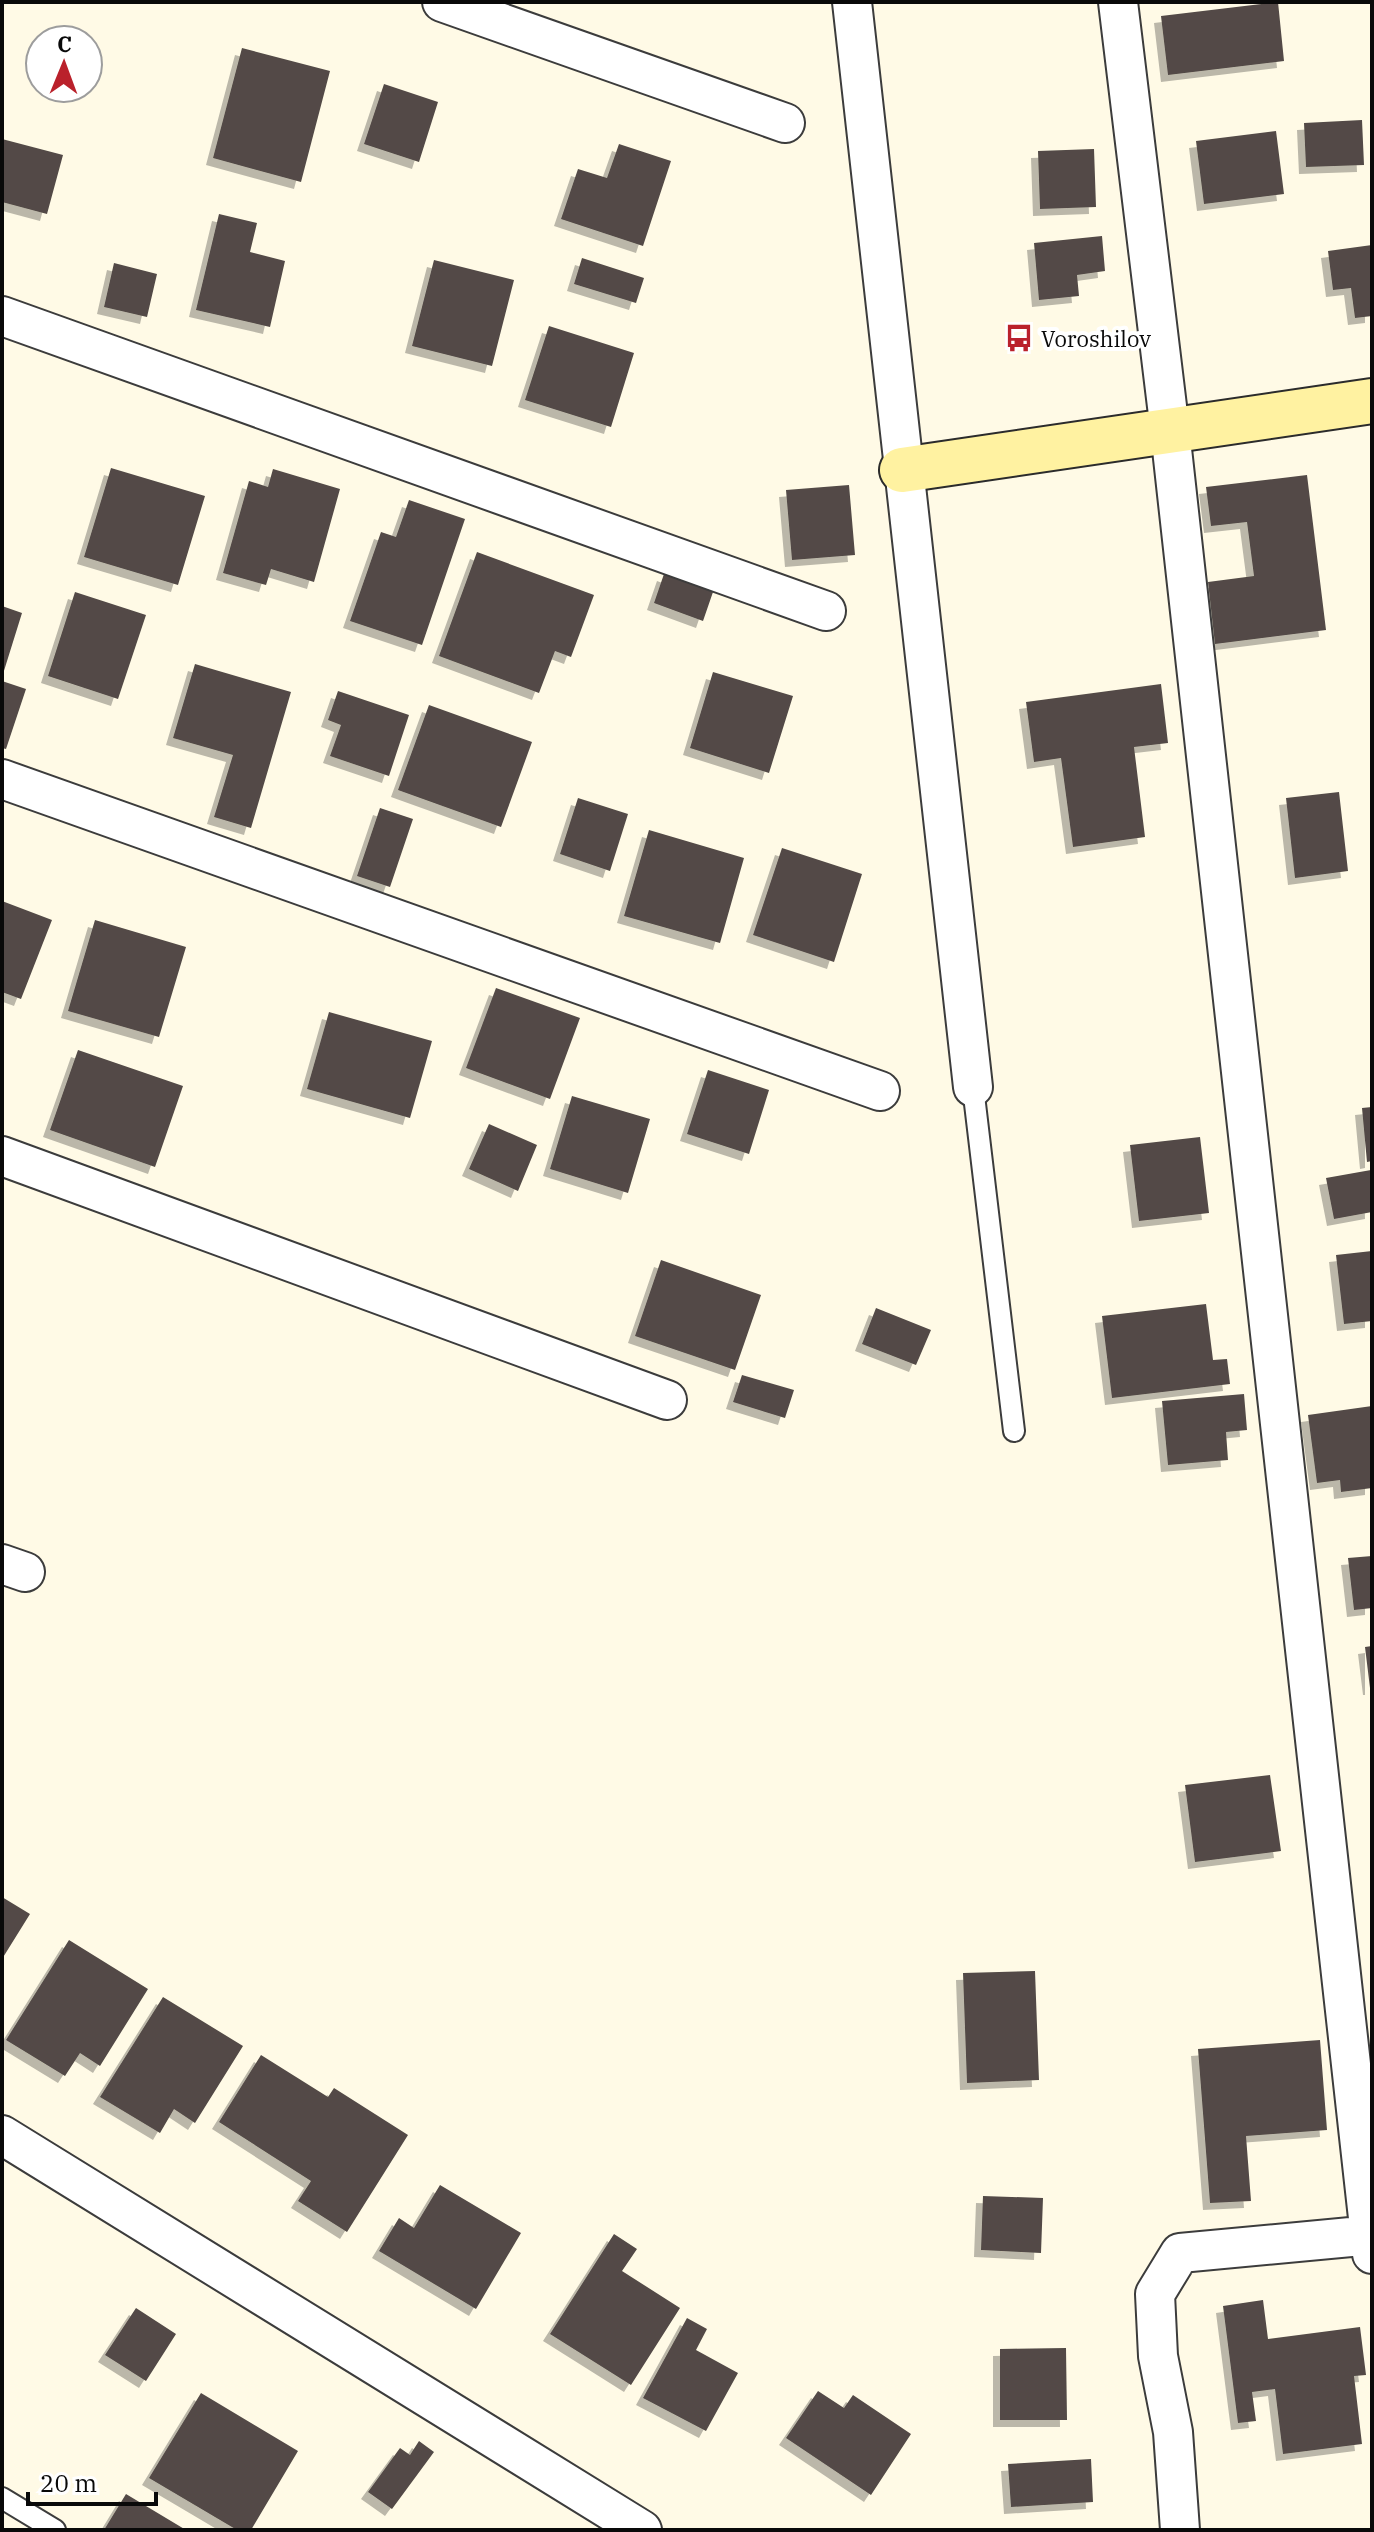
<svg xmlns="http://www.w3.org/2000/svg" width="1374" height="2532" font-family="'IBM Plex Serif',serif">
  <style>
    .building { fill: #524a46; filter: url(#shadow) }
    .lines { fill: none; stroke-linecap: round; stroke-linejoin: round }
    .lane-casing { stroke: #3c3c3c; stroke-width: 24 }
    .street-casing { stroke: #3c3c3c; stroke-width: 42 }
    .secondary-casing { stroke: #2b2b2b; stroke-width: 48 }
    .lane { stroke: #fff; stroke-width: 20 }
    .street { stroke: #fff; stroke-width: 38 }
    .secondary { stroke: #fff2a1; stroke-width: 44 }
    .labels { text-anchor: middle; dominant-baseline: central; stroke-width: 8; stroke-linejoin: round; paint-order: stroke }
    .poi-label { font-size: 22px; fill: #090909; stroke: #fff; text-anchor: start }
  </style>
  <defs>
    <filter id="shadow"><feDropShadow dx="-7" dy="7" stdDeviation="0" flood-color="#0004"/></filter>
  </defs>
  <rect width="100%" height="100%" fill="#fffae6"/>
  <path class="building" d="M1278,2L1284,61L1168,75L1161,16Z
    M242,48L330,71L301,182L213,158Z
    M384,84L438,102L419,162L364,144Z
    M1362,120L1364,165L1306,167L1304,123Z
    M1276,131L1284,194L1204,204L1196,141Z
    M2,139L63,155L47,214L2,202Z
    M619,144L671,161L643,246L561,219L578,169L607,178Z
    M1094,149L1096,207L1040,209L1038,151Z
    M219,214L257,223L250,252L285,261L270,327L196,310Z
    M1102,236L1105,271L1077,275L1079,296L1039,300L1034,243Z
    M1372,245V316L1355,318L1351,288L1333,290L1328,251Z
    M582,258L644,278L636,303L574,284Z
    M434,260L514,280L492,366L412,346Z
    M114,263L157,274L147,317L104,307Z
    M549,326L634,353L611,427L525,400Z
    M111,468L205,496L178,585L84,557Z
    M273,469L340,489L314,582L271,569L266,585L223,573L249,481L268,487Z
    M1307,475L1326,630L1215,644L1208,582L1254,576L1247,522L1211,526L1206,487Z
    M849,485L855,555L792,560L786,490Z
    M409,500L465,519L422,645L350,621L381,532L396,537Z
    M477,552L594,595L571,657L555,651L539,693L439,656Z
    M664,574L713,592L703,621L654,603Z
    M75,592L146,615L118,699L48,676Z
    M2,606L22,613L3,674H2Z
    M195,664L291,692L251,828L214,817L233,755L173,738Z
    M713,672L793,696L769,773L690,748Z
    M2,681L26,689L6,749L2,748Z
    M1161,684L1168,743L1134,747L1145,837L1073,847L1061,758L1034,762L1026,702Z
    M338,691L409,715L389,776L330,756L341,725L328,720Z
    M429,705L532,742L501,827L398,790Z
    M1339,792L1348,871L1295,878L1286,798Z
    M578,798L628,814L610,871L560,854Z
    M380,808L413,819L390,887L357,876Z
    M649,830L744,858L720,943L624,916Z
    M782,848L862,874L834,962L753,935Z
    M2,901L52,920L21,999L2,992Z
    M95,920L186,947L159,1037L68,1011Z
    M496,988L580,1018L550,1099L466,1068Z
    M329,1012L432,1041L410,1118L307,1089Z
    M78,1050L183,1086L155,1167L50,1130Z
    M708,1070L769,1090L749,1154L687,1134Z
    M572,1096L650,1119L628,1193L550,1169Z
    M1372,1107V1161L1367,1162L1362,1108Z
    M489,1124L537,1145L518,1191L469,1169Z
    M1200,1137L1209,1213L1139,1221L1130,1145Z
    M1371,1170L1372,1212L1334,1219L1326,1178Z
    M1372,1251V1321L1344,1324L1336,1255Z
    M661,1260L761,1295L735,1370L635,1336Z
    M1206,1304L1213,1360L1227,1359L1230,1384L1112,1398L1102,1316Z
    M876,1308L931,1330L916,1365L862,1344Z
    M742,1375L794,1390L785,1418L733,1402Z
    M1244,1394L1247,1430L1226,1432L1228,1460L1168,1465L1162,1401Z
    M1372,1406V1488L1341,1492L1340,1480L1317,1483L1308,1415Z
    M1372,1556V1608L1354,1610L1348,1558Z
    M1372,1646V1688H1370L1365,1647Z
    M1270,1775L1281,1851L1195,1862L1185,1785Z
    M2,1897L30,1914L2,1959Z
    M69,1940L148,1989L100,2066L80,2053L65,2076L6,2040Z
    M1035,1971L1039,2080L967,2083L963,1973Z
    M163,1997L243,2046L195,2123L174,2109L160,2133L100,2097Z
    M1320,2040L1327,2130L1246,2136L1251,2201L1210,2203L1198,2049Z
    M261,2055L328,2097L334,2088L408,2135L347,2232L298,2201L311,2181L219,2122Z
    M440,2185L521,2233L476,2309L379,2251L399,2218L414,2228Z
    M983,2196L1043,2198L1041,2253L981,2250Z
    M614,2234L637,2249L622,2271L680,2308L631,2385L550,2334Z
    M1263,2300L1268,2339L1360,2327L1366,2375L1354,2376L1362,2444L1283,2454L1275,2389L1252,2392L1256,2421L1238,2423L1223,2306Z
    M136,2308L176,2334L146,2381L105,2355Z
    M687,2318L707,2329L696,2350L738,2373L706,2431L643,2398Z
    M1066,2348L1067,2420H1000V2349Z
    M818,2391L844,2408L853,2395L911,2434L871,2495L786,2438Z
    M201,2393L298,2451L251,2530H237L149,2478Z
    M419,2441L434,2452L392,2509L368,2492L400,2448L410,2455Z
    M1091,2459L1093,2502L1011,2507L1008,2464Z
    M126,2494L186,2530H104Z"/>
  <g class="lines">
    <defs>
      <path id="lane" d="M973,1087L1014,1431
        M2,2498L55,2530"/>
      <path id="street" d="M442,2L785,123
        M852,2L973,1087
        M1118,2L1170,431L1372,2254
        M2,316L826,611
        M2,779L880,1091
        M2,1156L667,1400
        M2,1564L25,1572
        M2,2135L642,2530
        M1180,2530L1173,2432L1158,2356L1155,2294L1180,2253L1372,2235"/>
      <path id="secondary" d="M902,470L1372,401"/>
    </defs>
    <use href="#lane" class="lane-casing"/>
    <use href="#street" class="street-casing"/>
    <use href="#secondary" class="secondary-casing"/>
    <use href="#lane" class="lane"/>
    <use href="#street" class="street"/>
    <use href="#secondary" class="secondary"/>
  </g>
  <defs>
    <symbol id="bus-bare" viewBox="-9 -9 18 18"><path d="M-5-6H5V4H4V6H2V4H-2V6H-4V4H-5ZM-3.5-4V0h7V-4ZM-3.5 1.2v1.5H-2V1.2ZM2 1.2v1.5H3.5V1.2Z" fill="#ba212b" stroke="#fff" stroke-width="2.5" paint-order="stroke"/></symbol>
  </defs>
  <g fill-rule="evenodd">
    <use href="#bus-bare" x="999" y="318" width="40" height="40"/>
  </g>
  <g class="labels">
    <g class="poi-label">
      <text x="1041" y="338">Voroshilov</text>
    </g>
  </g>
  <rect width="1374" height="2532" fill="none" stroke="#090909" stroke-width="8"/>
  <g transform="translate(64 64) rotate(1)"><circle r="38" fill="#ffffff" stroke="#9d9d9d" stroke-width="2"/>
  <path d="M0-6L14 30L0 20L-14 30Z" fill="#ba212b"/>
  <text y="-12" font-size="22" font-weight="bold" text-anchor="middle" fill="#090909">С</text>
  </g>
  <path d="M28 2492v12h128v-12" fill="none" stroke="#090909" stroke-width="4"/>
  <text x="40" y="2492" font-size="24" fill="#090909" stroke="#ffffff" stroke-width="6" paint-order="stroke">20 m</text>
</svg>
